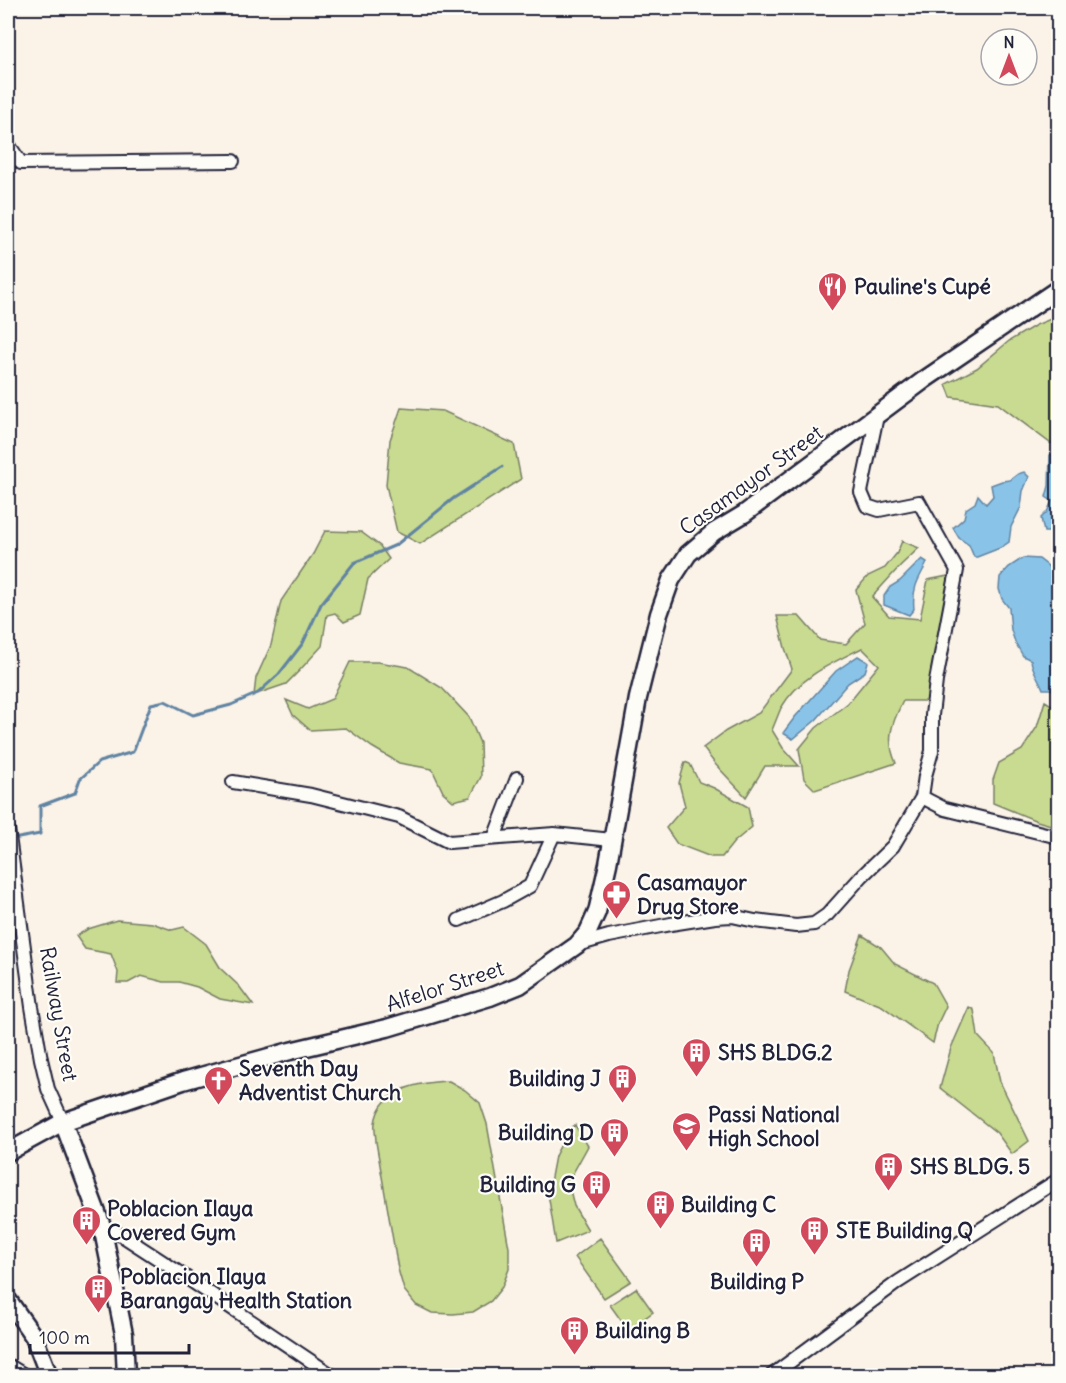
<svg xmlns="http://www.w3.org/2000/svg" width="1066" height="1383" font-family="Delius,sans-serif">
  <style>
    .green { fill: #c9db90; stroke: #767e66; stroke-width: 1.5 }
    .water { fill: #89c4e8; stroke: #6083a3; stroke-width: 1.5 }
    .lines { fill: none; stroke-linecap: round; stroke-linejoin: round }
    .stream { stroke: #6083a3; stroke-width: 3 }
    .street-casing { stroke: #22223b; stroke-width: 16 }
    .secondary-casing { stroke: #22223b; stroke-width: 21 }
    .street { stroke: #fdfcf7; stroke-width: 12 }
    .secondary { stroke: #fdfcf7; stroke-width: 16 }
    .labels { text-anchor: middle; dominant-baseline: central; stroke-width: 4.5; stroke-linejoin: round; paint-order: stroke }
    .poi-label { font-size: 21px; font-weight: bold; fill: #22223b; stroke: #fdfcf7; text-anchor: start }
    .street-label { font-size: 21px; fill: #22223b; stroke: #fdfcf7 }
  </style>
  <rect width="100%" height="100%" fill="#fbf3e7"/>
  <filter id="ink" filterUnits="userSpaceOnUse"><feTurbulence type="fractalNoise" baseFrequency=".0167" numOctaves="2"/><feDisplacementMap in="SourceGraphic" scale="12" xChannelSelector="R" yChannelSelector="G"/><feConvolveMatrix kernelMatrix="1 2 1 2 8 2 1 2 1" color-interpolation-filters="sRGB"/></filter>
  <g filter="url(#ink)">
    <path class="green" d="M1058,316V445L1050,443L998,404L951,397L946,384L977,368L1009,341L1036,325Z
      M401,408L443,411L514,444L521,479L420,544L397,532L386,485L390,440Z
      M325,531L361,532L380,546L389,559L368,579L360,615L344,622L335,613L327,615L322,646L299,671L286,684L254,695L256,678L271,645L281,601L313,554Z
      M902,541L919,548L901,565L872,597L889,616L920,619L928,580L948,576V614L934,659L928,701H903C892,723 885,739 896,763L815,790L804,779L799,749L816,728L848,703L879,665L862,648C832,663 799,677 781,708C778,715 775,723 772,730L783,748L799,766H765L746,797L716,765L703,748L726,731L759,713L792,669L785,648L777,616H799L820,640L846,644L865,623L856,590L868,576L885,568L897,553Z
      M350,662H378L408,667L442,688L469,717L480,743L481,777L470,797L453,801L443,792L432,769L399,763L372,747L346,728L310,730L293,715L286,700L308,709L332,699Z
      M1045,701L1058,709V827L1037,821L993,803V780L999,763L1022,750L1037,727Z
      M685,762L690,764L699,782L714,788L748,807L752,827L734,842L722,857H711L677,844L666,828L685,806L679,783Z
      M117,920L152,923L172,930L184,927L206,944L221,969L239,986L253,1005L220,999L197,987L179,982H164L141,976L128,983H117L118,972L111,954L85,949L76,936L88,929Z
      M862,935L881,947L895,964L933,983L946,1006L938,1023L933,1043L882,1006L845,991L849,970Z
      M969,1007L974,1010L978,1036L994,1053L1000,1082L1029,1141L1012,1154L997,1133L940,1088L951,1048Z
      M449,1081L465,1090L480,1103L487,1124L509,1248V1269L502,1287L491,1301L473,1312L453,1314L432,1313L416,1305L404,1290L398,1269L376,1142C376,1136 374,1128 375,1123C380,1088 420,1082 449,1081Z
      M575,1125L588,1146L568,1182L574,1206L588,1230L556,1243L548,1193L555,1156L568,1131Z
      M600,1238L631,1281L604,1298L575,1257Z
      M636,1288L653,1312L628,1330L610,1305Z"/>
    <path class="water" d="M1054,454H1058V532H1044L1041,518L1047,512L1052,501L1046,497L1049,486L1050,455Z
      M1024,472L1029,477L1023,491L1021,507L1011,527L1009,542L1000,548L977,557H974L969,545L959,538L953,528L964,518L966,509L975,503L978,495L986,504L993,496L991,485L1002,481L1010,480L1018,474Z
      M1023,558L1039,559L1048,566L1058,582V694L1051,689H1043C1039,679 1032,670 1031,660L1023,656L1015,642L1011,630L1009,608L1002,599L999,589L1000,577L1009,567Z
      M922,559L927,562L926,565C917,581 912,590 914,609L909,615L884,605V596L890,587L900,581Z
      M858,656L868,662L865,672L848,683L816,720L793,739L783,733L795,717L836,671Z"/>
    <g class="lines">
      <path class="stream" d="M13,839L40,834V806L75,793L80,779L99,762L133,752L151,704L165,701L193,715L231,705L258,693L279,674L303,643L321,604L354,563L396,545L454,498L502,467"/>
      <defs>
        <path id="street" d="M8,144L21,163L233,161
          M233,782L311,795L399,817L449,842L554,834L612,840
          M922,797L945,809L1058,837
          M8,829L32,1007L41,1059L48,1089L63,1122
          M494,838L517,778
          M459,920L503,901L530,886L554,834
          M577,945L609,936L671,924L715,917L732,916L755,921L796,926L814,924L827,915L862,876L893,846L922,797L925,776L932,751V715L936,681L957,570L919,502L879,510L867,506L861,492L877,416
          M102,1226L123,1236L163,1262L333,1376
          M8,1365L26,1376
          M771,1376L898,1282L1058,1180"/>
        <path id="secondary" d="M63,1122L102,1226L124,1334L126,1376
          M8,1152L63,1122L183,1081L290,1051L387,1028L490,997L520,985L577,945L588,932L597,912L608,864L638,698L659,614L671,580L688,554L714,532L744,514L924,380L1058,289
          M8,1300L34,1337L49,1376"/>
      </defs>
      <use href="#street" class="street-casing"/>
      <use href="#secondary" class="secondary-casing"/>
      <use href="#street" class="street"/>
      <use href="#secondary" class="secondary"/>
    </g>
  </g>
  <defs>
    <symbol id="restaurant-pin" viewBox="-11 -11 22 30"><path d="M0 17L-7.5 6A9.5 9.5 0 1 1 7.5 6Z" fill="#d1495b" stroke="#fdfcf7"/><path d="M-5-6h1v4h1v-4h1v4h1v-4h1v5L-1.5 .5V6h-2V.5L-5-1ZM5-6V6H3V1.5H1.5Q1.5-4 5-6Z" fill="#fff"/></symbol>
    <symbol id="pharmacy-pin" viewBox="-11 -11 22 30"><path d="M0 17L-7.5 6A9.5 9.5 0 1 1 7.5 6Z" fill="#d1495b" stroke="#fdfcf7"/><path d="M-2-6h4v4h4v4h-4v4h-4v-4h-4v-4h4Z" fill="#fff"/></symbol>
    <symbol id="building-pin" viewBox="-11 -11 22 30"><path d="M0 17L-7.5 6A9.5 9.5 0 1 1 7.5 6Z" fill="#d1495b" stroke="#fdfcf7"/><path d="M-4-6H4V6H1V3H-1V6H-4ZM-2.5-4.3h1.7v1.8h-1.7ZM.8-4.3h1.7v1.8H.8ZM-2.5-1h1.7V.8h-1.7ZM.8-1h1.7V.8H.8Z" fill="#fff"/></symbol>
    <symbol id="church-pin" viewBox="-11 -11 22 30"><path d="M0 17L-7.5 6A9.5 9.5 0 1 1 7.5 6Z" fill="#d1495b" stroke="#fdfcf7"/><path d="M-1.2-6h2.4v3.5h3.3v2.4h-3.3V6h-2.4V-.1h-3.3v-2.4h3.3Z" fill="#fff"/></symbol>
    <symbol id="school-pin" viewBox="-11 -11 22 30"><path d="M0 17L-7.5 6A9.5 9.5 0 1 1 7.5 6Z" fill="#d1495b" stroke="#fdfcf7"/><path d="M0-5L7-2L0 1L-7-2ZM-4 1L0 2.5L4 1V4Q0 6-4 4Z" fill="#fff"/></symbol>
  </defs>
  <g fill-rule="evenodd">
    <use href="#restaurant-pin" x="816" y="270" width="33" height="45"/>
    <use href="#pharmacy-pin" x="600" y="878" width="33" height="45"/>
    <use href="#building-pin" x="680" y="1036" width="33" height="45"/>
    <use href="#building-pin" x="606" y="1062" width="33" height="45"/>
    <use href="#church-pin" x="202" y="1064" width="33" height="45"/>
    <use href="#school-pin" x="670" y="1110" width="33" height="45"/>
    <use href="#building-pin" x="598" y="1116" width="33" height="45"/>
    <use href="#building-pin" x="872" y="1150" width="33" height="45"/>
    <use href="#building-pin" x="580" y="1168" width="33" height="45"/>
    <use href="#building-pin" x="644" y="1188" width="33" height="45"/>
    <use href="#building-pin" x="70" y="1204" width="33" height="45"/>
    <use href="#building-pin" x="798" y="1214" width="33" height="45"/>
    <use href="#building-pin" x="740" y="1226" width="33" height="45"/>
    <use href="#building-pin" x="82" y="1272" width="33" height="45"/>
    <use href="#building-pin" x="558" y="1314" width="33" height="45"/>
  </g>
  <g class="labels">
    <g class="poi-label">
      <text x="854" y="286">Pauline's Cupé</text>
      <text x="637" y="882">Casamayor<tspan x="637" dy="24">Drug Store</tspan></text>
      <text x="718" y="1052">SHS BLDG.2</text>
      <text x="239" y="1068">Seventh Day<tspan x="239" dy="24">Adventist Church</tspan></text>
      <text x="601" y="1078" text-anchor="end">Building J</text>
      <text x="708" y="1114">Passi National<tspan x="708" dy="24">High School</tspan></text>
      <text x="594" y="1132" text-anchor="end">Building D</text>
      <text x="910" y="1166">SHS BLDG. 5</text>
      <text x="576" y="1184" text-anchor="end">Building G</text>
      <text x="681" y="1204">Building C</text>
      <text x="107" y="1208">Poblacion Ilaya<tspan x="107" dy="24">Covered Gym</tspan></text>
      <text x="836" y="1230">STE Building Q</text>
      <text x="120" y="1276">Poblacion Ilaya<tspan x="120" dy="24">Barangay Health Station</tspan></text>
      <text x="757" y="1281" text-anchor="middle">Building P</text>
      <text x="595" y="1330">Building B</text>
    </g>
    <g class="street-label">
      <text transform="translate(751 480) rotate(-36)">Casamayor Street</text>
      <text transform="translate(445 986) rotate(-18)">Alfelor Street</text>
      <text transform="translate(59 1014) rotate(80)">Railway Street</text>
    </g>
  </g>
  <rect width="1066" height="1383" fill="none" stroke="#fdfcf7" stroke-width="30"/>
  <rect x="15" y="15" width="1036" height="1353" fill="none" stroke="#22223b" stroke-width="2" filter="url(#ink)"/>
  <g transform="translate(1009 57)"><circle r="28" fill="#fdfcf7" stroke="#a5a5ac" stroke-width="1.5"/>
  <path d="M0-4.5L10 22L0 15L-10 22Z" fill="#d1495b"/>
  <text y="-9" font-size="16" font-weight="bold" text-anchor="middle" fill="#22223b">N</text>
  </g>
  <path d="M30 1344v9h159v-9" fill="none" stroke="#22223b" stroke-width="3"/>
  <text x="39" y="1344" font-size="18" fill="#22223b" stroke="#fdfcf7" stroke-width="4.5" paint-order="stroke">100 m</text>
</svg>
